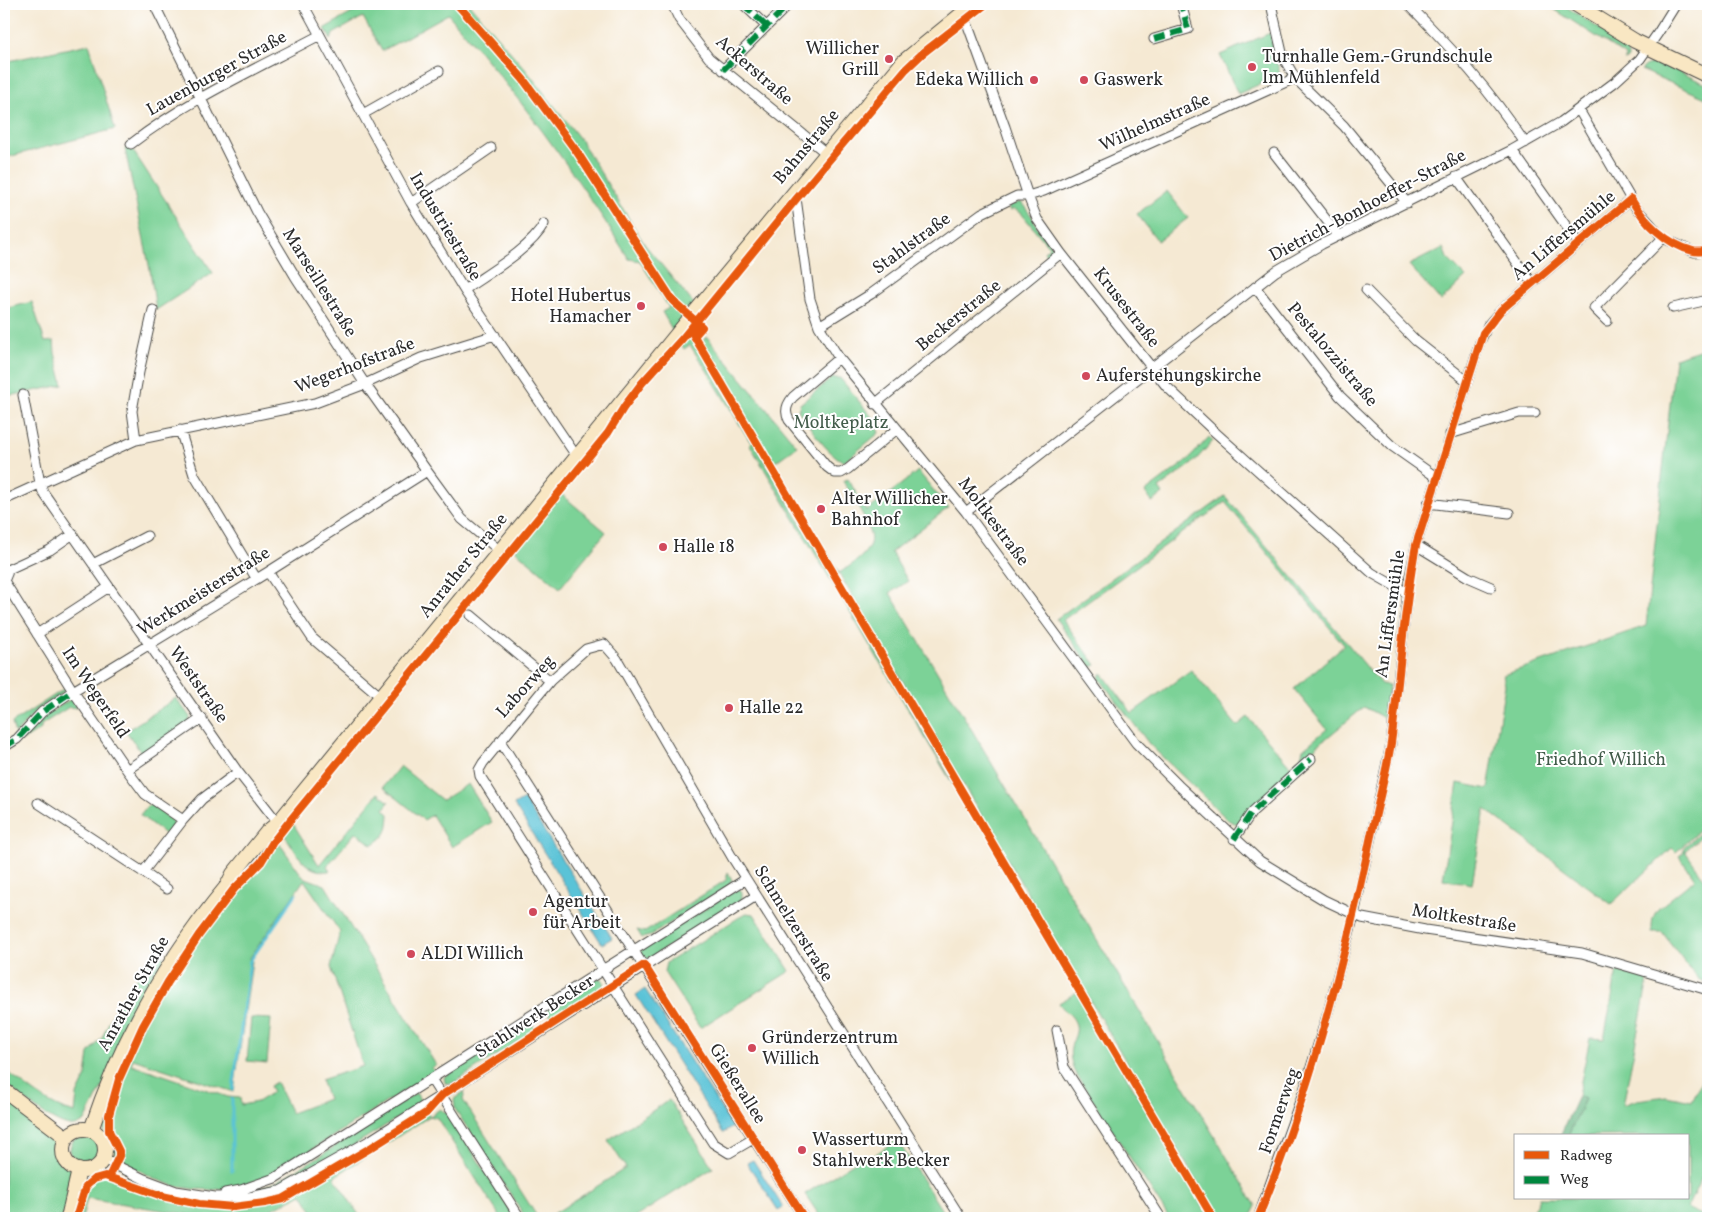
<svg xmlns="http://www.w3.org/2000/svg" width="1712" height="1222" font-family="Vollkorn,serif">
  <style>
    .green { fill: #7cd297; stroke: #547e61; fill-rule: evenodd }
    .forest { fill: #65b480; stroke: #487056 }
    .water { fill: #5ac3d7; stroke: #427781 }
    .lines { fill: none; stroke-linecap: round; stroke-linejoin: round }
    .stream { stroke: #5ac3d7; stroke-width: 3 }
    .street-casing { stroke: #494844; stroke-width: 11 }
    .secondary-casing { stroke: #494844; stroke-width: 16 }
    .street { stroke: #fff; stroke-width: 9 }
    .secondary { stroke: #f9e7c3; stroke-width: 14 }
    .quiet { stroke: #00873e; stroke-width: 6; stroke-dasharray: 12 6; stroke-linecap: butt }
    .cycleway-casing { stroke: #fff; stroke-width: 11 }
    .cycleway { stroke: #e8590c; stroke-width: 8 }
    .poi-dot { fill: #d1495b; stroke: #fff; stroke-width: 2 }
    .labels { text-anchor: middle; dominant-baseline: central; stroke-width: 4; stroke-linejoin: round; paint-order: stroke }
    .poi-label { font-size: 18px; fill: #2b2b2b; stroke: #fff; text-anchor: start }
    .street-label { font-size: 18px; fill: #2b2b2b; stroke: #fff }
    .park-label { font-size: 18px; fill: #435d4b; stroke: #fff }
  </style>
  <rect width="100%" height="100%" fill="#fff"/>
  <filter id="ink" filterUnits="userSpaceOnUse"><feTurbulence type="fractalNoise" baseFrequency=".02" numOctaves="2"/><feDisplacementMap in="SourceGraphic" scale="10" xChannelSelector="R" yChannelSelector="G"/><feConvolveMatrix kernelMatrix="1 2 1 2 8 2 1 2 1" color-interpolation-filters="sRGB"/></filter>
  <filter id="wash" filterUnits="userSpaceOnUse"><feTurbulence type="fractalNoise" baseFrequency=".0096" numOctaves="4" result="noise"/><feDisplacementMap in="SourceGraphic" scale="20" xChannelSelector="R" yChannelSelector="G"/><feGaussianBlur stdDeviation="1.12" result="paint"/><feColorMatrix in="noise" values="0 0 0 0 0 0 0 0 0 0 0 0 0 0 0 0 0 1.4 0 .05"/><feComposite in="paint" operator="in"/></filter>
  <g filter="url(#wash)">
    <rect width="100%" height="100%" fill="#f5e9d3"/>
    <path class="green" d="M368,4H469L526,70L580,139L645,245L694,304L673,331L662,312L669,308L640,261L629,259C576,173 515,91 448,14L382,51L363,17L333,34L331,40L325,28Z
      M1546,4H1562L1627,47L1628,58L1625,61V55Z
      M1270,33L1280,75L1238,94L1220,55Z
      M89,44L115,129L4,158V62Z
      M1658,62L1708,85V99L1641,70L1647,65Z
      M130,146L213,273L156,310L150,270L125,149Z
      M1167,191L1188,218L1158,241L1137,214Z
      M1021,202L1031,215L1040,232L1052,246V253L1047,256L1044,252L1049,247L1021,213L1014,209L1010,211L1008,206Z
      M1443,248L1447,258L1466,277L1441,301L1409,265Z
      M32,302L45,342L54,341L55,353L63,385L4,397V309Z
      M694,321L698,326L690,335L971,813H970L750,445L751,443L700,359H699L690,345L684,349L679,340Z
      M707,337L797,446L774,463L839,573C850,566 865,557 870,544C875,529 851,495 843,481L848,479L867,511L918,471L948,508L891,552L908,581L890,593L1256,1206L1250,1218H1218L839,573L837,574L704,351L702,341Z
      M1708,347V822L1676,852L1672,848L1611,904L1485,809L1472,884L1443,879L1458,783L1488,789L1505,685L1503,675L1646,626L1675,358Z
      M832,378H840L876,422L879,433L844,462C824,451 811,428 798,410L800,404Z
      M1209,437L1213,441L1192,464L1159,488L1163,494L1152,502L1145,492L1188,460Z
      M561,494L606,532L560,588L515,550Z
      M1225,496L1381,684L1389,685L1386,719L1364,707L1300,760L1302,762L1243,820L1237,824L1228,820L1150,745L1099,678L1102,673L1132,713L1191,670L1237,726L1248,717L1290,766L1301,757L1303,749L1327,729L1294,689L1344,645L1225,502L1063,620L1096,665L1091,667L1056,619Z
      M64,689L66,691L37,710L15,734L12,723Z
      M176,698L190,717L189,724L142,754L126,731Z
      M71,699L77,708L69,707L41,725V729L22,741L45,716Z
      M400,766L442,800L468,784L492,822L452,847L432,815L424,820L383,787Z
      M378,793L389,802L384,809L389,814C388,831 387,836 372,845L356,832L327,866L330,871C305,873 299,856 286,837L284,832L292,822L319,865Z
      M151,805L172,820L173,825L166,835L140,815L147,806Z
      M1708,826V830L1685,851L1708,884V983L1698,979L1662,932H1652C1652,922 1652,916 1659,908L1695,879L1679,856L1683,853L1684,847Z
      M277,840L303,877L325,885L436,1065L431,1068L435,1071L272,1175L252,1182L234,1187L213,1190L193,1189L175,1186L158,1180L121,1161L113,1153L102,1124L104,1112L121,1067L165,981L237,881L246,873L250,877C261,866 269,854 277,840ZM304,880L340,932L331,967L363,1066L321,1080L328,1099L291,1113L276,1082L270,1086L273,1092L257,1102L241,1105L240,1098L228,1097L131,1064L133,1059L234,1092L252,961L249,959Z
      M728,872L732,880L727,887L650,936L642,938L637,930L645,932L726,880Z
      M736,889L742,892V900L653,956L647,959L641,956V950Z
      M746,913L754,914L790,971L700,1028L664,972L666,963Z
      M158,952L166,959L85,1121C80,1124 76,1127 70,1126C52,1124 19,1095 4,1083V1069C26,1086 47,1106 75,1113L77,1095L86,1076L89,1053L102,1038L114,1011L144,968Z
      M1617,971L1648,980L1623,1105L1637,1100L1666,1096L1692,1101L1708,1067V1164L1687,1208L1708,1218H1529L1539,1198H1688V1136H1568L1585,1099L1578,1096L1590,1038L1604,1039Z
      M598,978L603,980L604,986L553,1020L547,1010Z
      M1077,992L1210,1218H1169L1074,1071C1072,1064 1069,1056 1071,1048C1072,1040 1078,1034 1076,1025C1073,1014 1065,1013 1059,1003Z
      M251,1018L271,1019L267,1063L247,1061Z
      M530,1020L536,1030L452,1084L445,1083L444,1077Z
      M465,1091L463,1100L538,1218H526L455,1109L454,1099Z
      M416,1093L422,1103L325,1163L277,1188L249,1192L278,1181L320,1156Z
      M4,1095L47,1129L57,1139L60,1157L64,1165L69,1169L92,1176L102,1171L117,1174L148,1187L182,1197L217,1202L256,1200L285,1193L330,1170L424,1110L430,1116L440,1109L449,1115L515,1218H501L437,1118L430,1116L334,1177L361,1218H317L302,1194L254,1218H210L87,1198L82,1218H4Z
      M669,1100L713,1168L634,1218H547L626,1168L608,1140Z
      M70 1150a15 15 0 1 1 30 0a15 15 0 1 1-30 0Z
      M897,1140L943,1212L934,1218H821L805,1194L861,1158L864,1162Z"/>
    <path class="forest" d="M1578,1096L1585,1099L1568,1136H1560Z"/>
    <path class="water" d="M524,799L612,938L602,944L514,805Z
      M645,989L733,1127L723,1133L636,995Z
      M753,1160L783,1207L778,1210L747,1163Z"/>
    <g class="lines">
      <path class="stream" d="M233,1090L250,961L296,894
        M232,1171V1099"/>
    </g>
  </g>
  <g filter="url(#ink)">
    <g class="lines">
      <defs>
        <path id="street" d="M154,4L257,212L295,276L365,384L427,471L462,519L500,551
          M303,4L411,203L464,290L577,457
          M672,4L679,19L709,58L826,153
          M743,4L766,26
          M1271,4L1283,57L1295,78L1344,126L1407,203
          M1408,4C1453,50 1489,89 1525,143
          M963,12L1005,127L1028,196L1037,219L1061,253L1167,387L1216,433L1372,573L1407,593
          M1154,39L1188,29L1181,4
          M723,70L789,4
          M1579,110L1636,208L1663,238L1694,252L1708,251
          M363,114L439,71
          M131,144C189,99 256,69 320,35
          M1512,150L1579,244
          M1274,153L1339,236
          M1456,177L1532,283
          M795,191L810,299L819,326L839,358L966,512L1136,743L1178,785L1260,861L1324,900L1362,918L1425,930L1582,953L1708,990
          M411,203L491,148
          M1255,287L1340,396L1392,446L1436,477
          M464,290C488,273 531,249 544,224
          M1366,290L1416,341L1467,381
          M1673,308L1708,300
          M1607,321L1594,308L1663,238
          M819,326L871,294L982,213L1017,196H1028L1044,191L1295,78
          M839,358L793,397C787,404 784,411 789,420L827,467L835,473H841L848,469L897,429
          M23,395L40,483L43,492L238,772L278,823
          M875,404L1061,253
          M180,430L194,475L256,578
          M1450,434L1519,413H1535
          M136,440L132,411L139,372L153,310
          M4,500L136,440L315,403L365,384L421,358L495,335
          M1428,503L1509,513
          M966,512L1276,271L1322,244L1512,150L1561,122L1615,82L1640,59L1658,33L1676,4
          M1416,545L1468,577L1491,587
          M93,564L147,536
          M268,572L312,638L381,697
          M4,581L73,691L127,770L145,794L183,820L202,799L238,772
          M4,581L9,569L50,550L73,534
          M471,615L550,681
          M37,634L109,587
          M500,741L804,1218
          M4,747L17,739L42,712L73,691L268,572L427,471
          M127,770L202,718
          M38,803L143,872L183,820
          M1234,839L1252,812L1311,759
          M143,872L167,889
          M1057,1030L1064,1067L1161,1218
          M431,1079L520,1218
          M753,1139L729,1153L713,1143L480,776L479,770L483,763L550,681L586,649L604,644L617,659L732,857L961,1218
          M103,1159L144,1179L176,1191L215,1197H249L280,1191L369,1141L756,896
          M225,1193L241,1190L275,1178L746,879
          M1258,1218L1304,1090L1328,1012L1354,915L1391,744L1409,581L1416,545L1480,342L1488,325L1501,310L1631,199"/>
        <path id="secondary" d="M1575,4L1635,41L1708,76
          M4,1090L67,1138
          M63 1150a21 21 0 1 1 42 0a21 21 0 1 1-42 0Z
          M91,1130C121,1040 167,958 227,886L233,874L267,832L278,823L691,317L903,62L974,4
          M68,1218L79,1170"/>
      </defs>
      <use href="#street" class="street-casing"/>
      <use href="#secondary" class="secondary-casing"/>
      <use href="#street" class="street"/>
      <use href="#secondary" class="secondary"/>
      <path class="quiet" d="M743,4L766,26
        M1154,39L1188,29L1181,4
        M723,70L789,4
        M4,747L17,739L42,712L73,691
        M1234,839L1252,812L1311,759"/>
      <defs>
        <path id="cycleway" d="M457,4L523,79L577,152L673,301L702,327L694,336L1213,1218
          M109,1177L119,1156V1151L109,1131V1115L119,1079L143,1026L168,982L199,935L234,889L261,862L273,842L288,823L608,433L624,407L642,383L682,339L797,198L906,69L923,53L986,4
          M76,1218L86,1186L94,1179L105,1176L162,1196L199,1204L233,1207L265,1203L283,1199L372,1147L426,1113L442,1095L644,965L804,1218
          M1258,1218C1307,1100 1341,975 1368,850C1375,815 1385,779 1391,743C1400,677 1403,611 1416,545L1483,333L1501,310L1631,199C1644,222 1666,244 1693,251C1697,252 1703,251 1708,251"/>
      </defs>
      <use href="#cycleway" class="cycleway-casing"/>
      <use href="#cycleway" class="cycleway"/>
    </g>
  </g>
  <g class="poi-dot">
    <circle cx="889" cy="59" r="5"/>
    <circle cx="1252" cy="67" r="5"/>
    <circle cx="1034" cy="80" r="5"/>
    <circle cx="1084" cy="80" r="5"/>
    <circle cx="641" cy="306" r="5"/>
    <circle cx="1086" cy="376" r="5"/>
    <circle cx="821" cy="509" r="5"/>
    <circle cx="663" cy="547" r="5"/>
    <circle cx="729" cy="708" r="5"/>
    <circle cx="533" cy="912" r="5"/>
    <circle cx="411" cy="954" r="5"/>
    <circle cx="752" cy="1048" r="5"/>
    <circle cx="802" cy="1150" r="5"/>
  </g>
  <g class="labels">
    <g class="poi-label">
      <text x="879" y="49" text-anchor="end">Willicher<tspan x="879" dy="21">Grill</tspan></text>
      <text x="1262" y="57">Turnhalle Gem.-Grundschule<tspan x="1262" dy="21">Im Mühlenfeld</tspan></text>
      <text x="1024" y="80" text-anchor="end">Edeka Willich</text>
      <text x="1094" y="80">Gaswerk</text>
      <text x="631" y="296" text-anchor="end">Hotel Hubertus<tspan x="631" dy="21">Hamacher</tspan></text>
      <text x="1096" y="376">Auferstehungskirche</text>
      <text x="831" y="499">Alter Willicher<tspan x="831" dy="21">Bahnhof</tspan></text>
      <text x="673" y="547">Halle 18</text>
      <text x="739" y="708">Halle 22</text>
      <text x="543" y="902">Agentur<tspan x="543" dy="21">für Arbeit</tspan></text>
      <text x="421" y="954">ALDI Willich</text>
      <text x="762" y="1038">Gründerzentrum<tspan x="762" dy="21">Willich</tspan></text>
      <text x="812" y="1140">Wasserturm<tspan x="812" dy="21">Stahlwerk Becker</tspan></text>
    </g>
    <g class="street-label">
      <text transform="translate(754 71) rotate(41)">Ackerstraße</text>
      <text transform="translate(217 74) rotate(-29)">Lauenburger Straße</text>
      <text transform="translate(1155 123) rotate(-24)">Wilhelmstraße</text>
      <text transform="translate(807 147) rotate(-50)">Bahnstraße</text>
      <text transform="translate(1368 206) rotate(-28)">Dietrich-Bonhoeffer-Straße</text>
      <text transform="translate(445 227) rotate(59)">Industriestraße</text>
      <text transform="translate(1564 236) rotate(-40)">An Liffersmühle</text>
      <text transform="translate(912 244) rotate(-36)">Stahlstraße</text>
      <text transform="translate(319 283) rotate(58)">Marseillestraße</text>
      <text transform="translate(1126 308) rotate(52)">Krusestraße</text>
      <text transform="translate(959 316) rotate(-39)">Beckerstraße</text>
      <text transform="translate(1332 355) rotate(50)">Pestalozzistraße</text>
      <text transform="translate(355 366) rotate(-21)">Wegerhofstraße</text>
      <text transform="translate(993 522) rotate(53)">Moltkestraße</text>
      <text transform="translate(464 566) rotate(-51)">Anrather Straße</text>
      <text transform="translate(204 592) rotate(-32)">Werkmeisterstraße</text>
      <text transform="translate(1391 614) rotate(-82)">An Liffersmühle</text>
      <text transform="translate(198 685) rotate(55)">Weststraße</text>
      <text transform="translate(526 687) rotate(-48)">Laborweg</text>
      <text transform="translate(95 693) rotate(56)">Im Wegerfeld</text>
      <text transform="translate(1464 919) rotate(9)">Moltkestraße</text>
      <text transform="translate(793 924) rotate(58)">Schmelzerstraße</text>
      <text transform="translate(134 994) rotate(-61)">Anrather Straße</text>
      <text transform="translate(535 1017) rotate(-33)">Stahlwerk Becker</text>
      <text transform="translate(737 1084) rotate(58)">Gießerallee</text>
      <text transform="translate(1280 1111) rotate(-71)">Formerweg</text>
    </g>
    <g class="park-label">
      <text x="841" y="423">Moltkeplatz</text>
      <text x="1601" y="760">Friedhof Willich</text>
    </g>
  </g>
  <rect width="1712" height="1222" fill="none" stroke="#fff" stroke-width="20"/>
  <rect x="1514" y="1134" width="175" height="65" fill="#ffffff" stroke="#aaaaaa"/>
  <rect x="1524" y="1151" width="25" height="8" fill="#e8590c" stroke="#aaaaaa"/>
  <text x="1560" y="1160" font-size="15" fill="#2b2b2b">Radweg</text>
  <rect x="1524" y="1176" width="25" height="8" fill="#00873e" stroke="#aaaaaa"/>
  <text x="1560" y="1184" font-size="15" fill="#2b2b2b">Weg</text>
</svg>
